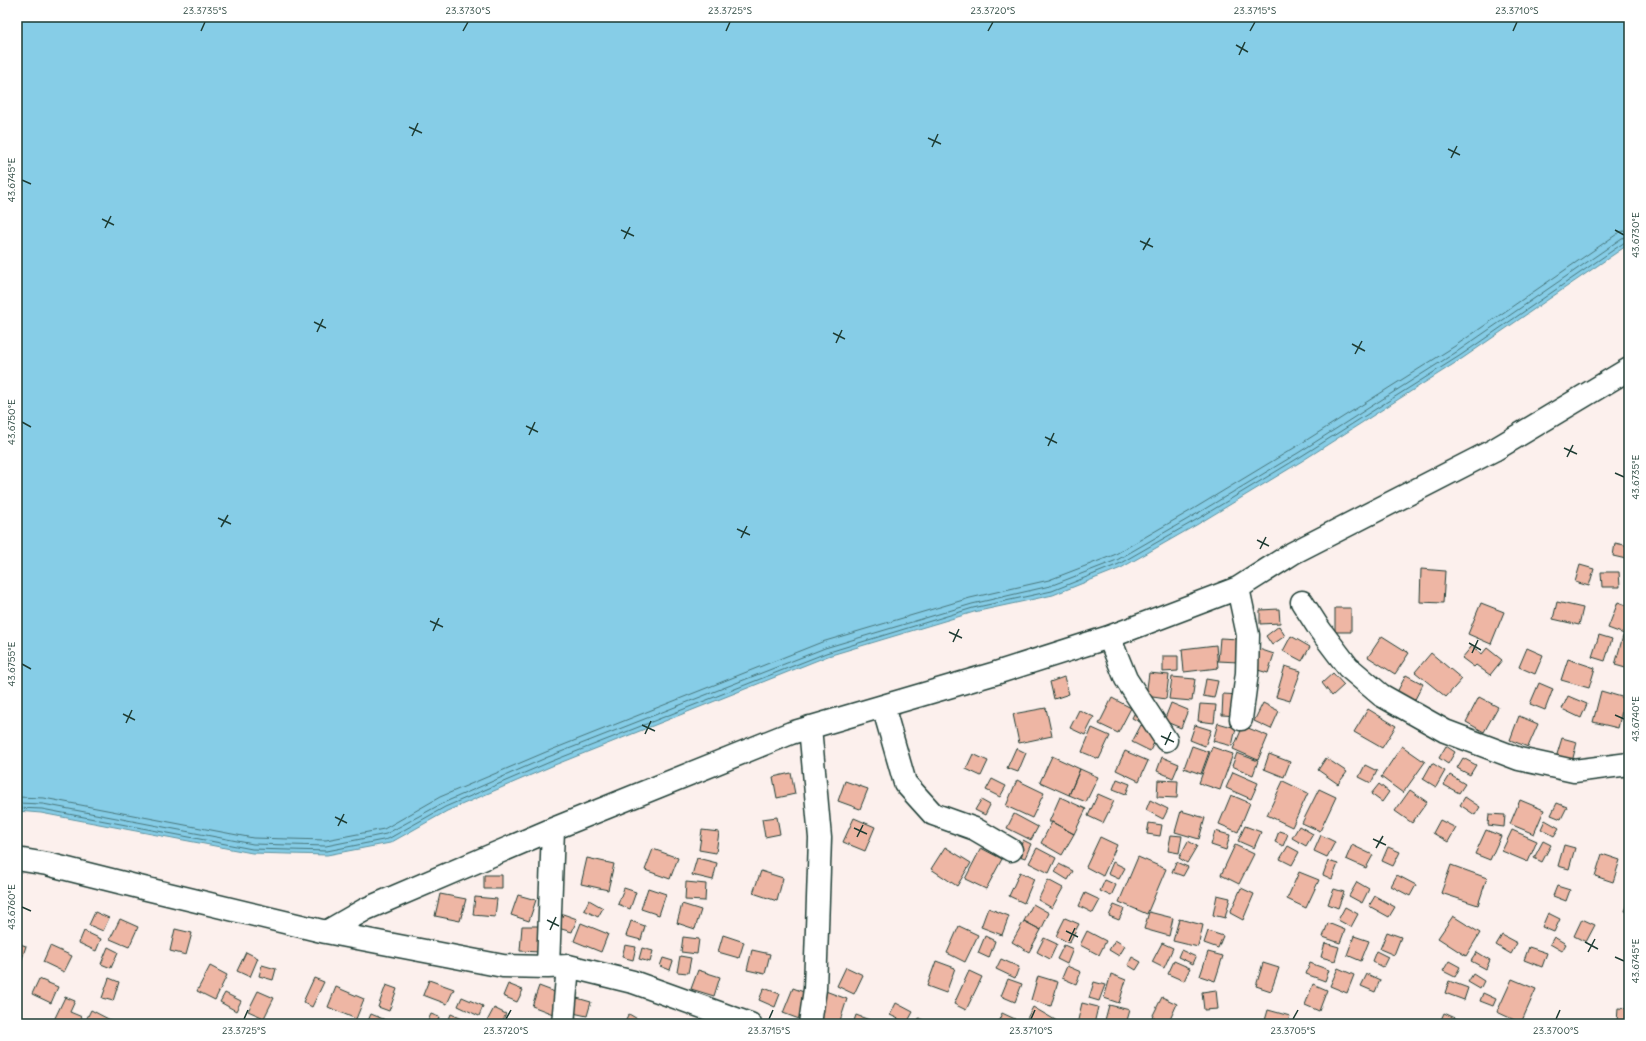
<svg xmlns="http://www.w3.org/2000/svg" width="1646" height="1041" font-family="Delius,sans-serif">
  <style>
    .water { fill: #86cde7; stroke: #5d939f }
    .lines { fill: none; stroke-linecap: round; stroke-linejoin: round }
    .shore { stroke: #48777c; stroke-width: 1 }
    .building { fill: #eeb6a4; stroke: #1f3d34 }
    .minor-casing { stroke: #1f3d34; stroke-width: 25 }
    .minor { stroke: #fff; stroke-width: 22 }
    .ticks { fill: none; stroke: #1f3d34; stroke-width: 1.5 }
    .neatline { fill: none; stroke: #1f3d34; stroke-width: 1.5 }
    .ticks-label { font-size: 10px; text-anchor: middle; fill: #1f3d34 }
  </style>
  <rect width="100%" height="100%" fill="#fcf0ed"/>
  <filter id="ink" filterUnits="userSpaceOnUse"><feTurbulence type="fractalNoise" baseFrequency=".025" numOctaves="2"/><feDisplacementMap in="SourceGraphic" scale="8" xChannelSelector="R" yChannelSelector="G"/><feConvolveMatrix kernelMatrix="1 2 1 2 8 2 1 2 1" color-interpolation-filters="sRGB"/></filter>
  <g filter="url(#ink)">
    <path class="water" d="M17,17H1629V244L1463,358L1302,461L1198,524L1121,568L1053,595L974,612L828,656L552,766L447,811L390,843L327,855L252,853L41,813L17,811Z"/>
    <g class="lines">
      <path class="shore" d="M17,797L44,798L253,838L326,840L384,829L440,797L546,752L822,642L970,598L1049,580L1114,555L1190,511L1294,448L1455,346L1620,232L1629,230
        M17,803L43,804L253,844L326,846L386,834L443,803L548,757L825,648L972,604L1050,586L1117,560L1193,516L1298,453L1458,351L1622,238L1629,236
        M17,808L42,809L252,849L327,851L388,839L445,807L550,762L826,653L973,608L1052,591L1119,564L1196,520L1300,457L1461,355L1625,242L1629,241"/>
    </g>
    <path class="building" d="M1615,543L1629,546L1626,559L1613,556Z
      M1580,565L1594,569L1589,586L1575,582Z
      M1421,569L1445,571L1443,603L1420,602Z
      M1601,572H1619L1620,587H1602Z
      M1557,602L1583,608L1579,625L1553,619Z
      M1618,602L1629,606V622L1624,634L1608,628Z
      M1481,603L1504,612L1491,644L1468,634Z
      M1335,608H1351V632H1335Z
      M1279,609L1280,623L1260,624V610Z
      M1279,626L1285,636L1272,645L1266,636Z
      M1599,635L1612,639L1605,661L1592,657Z
      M1291,636L1310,647L1302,661L1283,651Z
      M1382,636L1409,653L1395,674L1368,657Z
      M1623,636L1629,638V669L1615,665Z
      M1220,638L1239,639L1238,662L1218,661Z
      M1216,645L1218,668L1184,672L1182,649Z
      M1472,646L1482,654L1487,648L1502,660L1490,675L1476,665L1474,667L1462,658Z
      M1256,648L1274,654L1268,673L1251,668Z
      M1527,648L1543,655L1535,674L1519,667Z
      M1431,653L1462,679L1446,697L1415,672Z
      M1163,656H1178V671L1163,672Z
      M1568,659L1595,668L1589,688L1561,680Z
      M1285,666L1301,671L1290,701L1276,697Z
      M1149,673L1169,675L1166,699L1146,696Z
      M1333,673L1344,685L1332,696L1322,683Z
      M1406,675L1423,684L1412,705L1395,696Z
      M1064,677L1069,694L1054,699L1050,682Z
      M1172,677L1195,679L1192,701L1169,699Z
      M1206,679L1218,681L1214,698L1203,696Z
      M1539,683L1553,689L1545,710L1530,704Z
      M1601,691L1625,698L1618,728L1593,722Z
      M1223,694L1240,695L1239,716L1222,715Z
      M1568,696L1587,704L1581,718L1562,709Z
      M1479,697L1498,707L1484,732L1466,722Z
      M1112,698L1131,708L1118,733L1099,724Z
      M1171,703L1188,710L1181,728L1164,721Z
      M1263,703L1279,711L1271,729L1254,721Z
      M1200,704L1216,705L1214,723L1198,721Z
      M1046,708L1052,736L1019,743L1013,714Z
      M1368,709L1396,726L1382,748L1354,732Z
      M1079,710L1094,717L1085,735L1070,728Z
      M1136,710L1142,723L1132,718Z
      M1519,716L1538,724L1528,747L1510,740Z
      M1218,723L1236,728L1232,746L1213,741Z
      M1141,725L1158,734L1150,751L1132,742Z
      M1195,725L1211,730L1205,746L1190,740Z
      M1243,726L1268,736L1258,760L1233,749Z
      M1092,728L1110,736L1099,759L1082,752Z
      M1562,738L1577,742L1571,766L1555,761Z
      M1192,746L1209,752L1201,774L1184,768Z
      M1402,746L1425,762L1403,793L1381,777Z
      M1446,746L1455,752L1448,764L1439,758Z
      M1212,747L1233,754L1220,790L1199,783Z
      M1016,748L1026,753L1018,772L1007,768Z
      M1125,751L1148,761L1139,781L1116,770Z
      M1237,753L1258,761L1253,775L1232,766Z
      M973,754L988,761L981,776L966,769Z
      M1269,754L1290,762L1284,777L1264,769Z
      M1052,756L1080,769L1069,795L1040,782Z
      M1162,757L1179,764L1173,778L1157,771Z
      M1326,758L1347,772L1338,784L1318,770Z
      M1463,758L1476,765L1470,775L1457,768Z
      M1432,763L1445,771L1436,787L1423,779Z
      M1365,765L1377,771L1371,783L1359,777Z
      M1080,769L1098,777L1086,802L1069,795Z
      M1233,772L1258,783L1251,799L1226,788Z
      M791,773L795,794L777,798L773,777Z
      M1450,775L1465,784L1459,793L1444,785Z
      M992,779L1006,786L1000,797L986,790Z
      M1117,779L1130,784L1126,794L1113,789Z
      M1017,780L1044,793L1032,818L1006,806Z
      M1158,780L1178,781L1177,798L1157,797Z
      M845,781L868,789L860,809L838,801Z
      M1283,781L1308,793L1292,827L1267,815Z
      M1379,784L1389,792L1382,802L1371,794Z
      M1319,789L1336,797L1320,831L1302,823Z
      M1410,790L1427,802L1412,823L1395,811Z
      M1098,794L1114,801L1103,823L1088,816Z
      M1231,795L1250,803L1238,832L1219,824Z
      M1060,797L1086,809L1074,834L1052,822H1049Z
      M1465,797L1480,807L1475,815L1460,805Z
      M981,800L990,805L985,815L975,810Z
      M1150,800L1168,809L1163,819L1146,810Z
      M1520,800L1544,810L1534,834L1510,824Z
      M1557,803L1567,807L1561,819L1551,815Z
      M1181,811L1205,818L1199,839L1175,832Z
      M1014,814L1038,827L1031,840L1007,828Z
      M1489,814L1505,815L1504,827L1488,825Z
      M777,817L780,834L765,837L762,819Z
      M854,818L875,827L865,851L843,842Z
      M1440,820L1456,828L1448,842L1433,833Z
      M1545,820L1559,828L1554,836L1541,829Z
      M1052,822L1074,834L1062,855L1041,843Z
      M1149,823L1162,825L1160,836L1147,834Z
      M1245,826L1261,832L1254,848L1238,841Z
      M1299,826L1313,834L1306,846L1292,838Z
      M702,830L719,832L716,853L699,850Z
      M1486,830L1501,836L1490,860L1475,854Z
      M1512,830L1537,841L1528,862L1502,851Z
      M1215,831L1230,835L1226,850L1211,845Z
      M1279,831L1288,834L1283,846L1275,842Z
      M1171,835L1182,836L1179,853L1168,851Z
      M1321,835L1335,842L1327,857L1314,851Z
      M1100,837L1117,845L1103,876L1086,867Z
      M1023,840L1031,844L1025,858L1017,855Z
      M1188,841L1197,846L1187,863L1179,858Z
      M1543,841L1551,845L1542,862L1534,858Z
      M1235,845L1254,854L1239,884L1221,875Z
      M1352,845L1373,855L1366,868L1346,859Z
      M1564,845L1575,848L1569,869L1558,866Z
      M1288,846L1299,852L1292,865L1280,859Z
      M945,847L971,863L957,886L931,869Z
      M1388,847L1400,852L1393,866L1382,861Z
      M981,848L1002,859L986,889L965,879Z
      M1037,848L1056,858L1049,873L1029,863Z
      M653,849L678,858L670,879L645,870Z
      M1602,854L1620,860L1613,882L1595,876Z
      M1138,857L1166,869L1147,914L1119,902Z
      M587,858L614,864L608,890L581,884Z
      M697,858L717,863L713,880L692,875Z
      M1328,861L1338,864L1332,879L1323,875Z
      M1113,862L1125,868L1119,879L1108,874Z
      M1176,862L1188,867L1183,876L1172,872Z
      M1059,864L1073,871L1068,880L1055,872Z
      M1451,865L1487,878L1478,905L1441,893Z
      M761,871L783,878L777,901L753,893Z
      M1020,872L1034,879L1024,903L1009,896Z
      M1299,872L1319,880L1306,908L1287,899Z
      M484,875H502V889H484Z
      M1397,875L1416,885L1410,896L1391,886Z
      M1048,880L1063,888L1052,908L1038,900Z
      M1105,880L1116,885L1111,896L1100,891Z
      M686,882L706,884L705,901L685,900Z
      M1357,882L1369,889L1362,903L1349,896Z
      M1557,886L1570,890L1566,901L1553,896Z
      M624,888L636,892L630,909L618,904Z
      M648,888L666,894L659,915L641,909Z
      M1241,888L1254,894L1243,920L1230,913Z
      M1334,889L1344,892L1338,908L1328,904Z
      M1085,893L1100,900L1093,913L1079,906Z
      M440,894L466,899L460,921L435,916Z
      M518,895L536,900L529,921L511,915Z
      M1217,895L1230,898L1225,918L1213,915Z
      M1375,896L1395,907L1389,917L1369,906Z
      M475,897L497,899L495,917L473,915Z
      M589,900L603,908L598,917L584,910Z
      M1629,902V912L1625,911Z
      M682,904L701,910L695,929L677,923Z
      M1033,904L1049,913L1041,930L1024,921Z
      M1114,905L1124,909L1119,920L1109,916Z
      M1345,907L1358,914L1351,927L1338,920Z
      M988,908L1009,916L1002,935L981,927Z
      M95,912L109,918L103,931L89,925Z
      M1149,912L1173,918L1169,936L1144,929Z
      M1548,913L1560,919L1554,932L1542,927Z
      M563,914L577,919L572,932L558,928Z
      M1453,916L1480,933L1466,956L1438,938Z
      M1065,918L1079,924L1069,943L1056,936Z
      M120,919L138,927L129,947L110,939Z
      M1179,919L1203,925L1198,947L1173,941Z
      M1582,919L1595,925L1586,942L1574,936Z
      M631,921L645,926L641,940L626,936Z
      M1024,921L1041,930L1029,952L1012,942Z
      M581,923L608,934L601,952L574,941Z
      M1328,923L1345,930L1340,943L1323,937Z
      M522,926H541L540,952L520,951Z
      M959,926L978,935L965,962L947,953Z
      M175,929L192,933L186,955L170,951Z
      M84,931L101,939L96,951L79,943Z
      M1087,931L1106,941L1099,955L1080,945Z
      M1208,931L1223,936L1218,948L1204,943Z
      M1387,932L1401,937L1394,955L1380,949Z
      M723,935L744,942L739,958L718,952Z
      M1502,935L1517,943L1511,954L1496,945Z
      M985,936L995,941L989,958L978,953Z
      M1354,936L1369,941L1361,961L1347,955Z
      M683,937L699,939L697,954L681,952Z
      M1554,937L1566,944L1562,951L1550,944Z
      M1044,938L1057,944L1050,959L1037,952Z
      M1115,940L1125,946L1119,956L1109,950Z
      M17,943L26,946L17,975Z
      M1162,943L1173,948L1164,968L1152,962Z
      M1325,943L1339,947L1335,961L1321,957Z
      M625,945L636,947L633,960L622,957Z
      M1064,945L1073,949L1067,964L1057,959Z
      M50,946L72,956L64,972L43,962Z
      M108,947L118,952L111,968L101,964Z
      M1529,947L1547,953L1542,967L1524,960Z
      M642,948L653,951L650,962L639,959Z
      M752,950L770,954L765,974L747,970Z
      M1181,950L1196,957L1193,964L1178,957Z
      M1376,951L1388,957L1383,967L1372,961Z
      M246,952L258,958L250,977L237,971Z
      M1208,952L1223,956L1215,981L1200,976Z
      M1477,952L1490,960L1486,969L1471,961Z
      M680,956L691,958L688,973L677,972Z
      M1132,957L1141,962L1136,970L1128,965Z
      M663,958L673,961L670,970L660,966Z
      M1001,959L1019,967L1015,978L996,969Z
      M936,961L955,968L946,993L927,986Z
      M1174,961L1190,968L1184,981L1168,974Z
      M1449,961L1460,967L1455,977L1443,971Z
      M1263,963L1279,968L1271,991L1256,986Z
      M1310,963L1329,970L1325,981L1306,974Z
      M262,965L276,969L273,980L259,976Z
      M210,966L227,975L215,1000L197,991Z
      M1067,966L1081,972L1076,984L1062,978Z
      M846,967L863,975L854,994L837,986Z
      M1338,968L1354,975L1347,993L1330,986Z
      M698,970L720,977L714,996L691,989Z
      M969,971L982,977L966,1010L954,1004Z
      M1111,974L1126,980L1119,1003L1104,998Z
      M1367,974L1380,980L1375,992L1361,986Z
      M1473,974L1484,981L1480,989L1468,982Z
      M1038,976L1058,982L1051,1006L1031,1000Z
      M109,978L119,982L113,1001L102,998Z
      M314,978L324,982L312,1007L303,1002Z
      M39,979L58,987L51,1003L32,994Z
      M1008,979L1022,984L1015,1002L1001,996Z
      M1512,979L1536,989L1521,1023L1497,1012Z
      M429,980L454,989L447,1004L423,995Z
      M1449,981L1468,988L1464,1000L1445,993Z
      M1094,982L1105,985L1099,1001L1089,998Z
      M508,984L523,990L517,1002L503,996Z
      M1313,984L1327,990L1319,1011L1305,1005Z
      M386,985L397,989L389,1011L378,1007Z
      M539,986L560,994L553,1014L532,1006Z
      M336,987L364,999L356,1019L328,1007Z
      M764,988L780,994L775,1007L759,1000Z
      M793,988L809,994L799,1019L783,1013Z
      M820,989L847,999L839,1024H819Z
      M1216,990L1218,1009L1204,1010L1202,992Z
      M258,991L274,998L264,1018L248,1011Z
      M225,993L241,1001L236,1011L220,1002Z
      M1483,993L1496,999L1493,1006L1480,1001Z
      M65,997L75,1001L70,1012L82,1017L79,1024H63L54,1020Z
      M462,997L483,1006L479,1016L458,1006Z
      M1162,997L1177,1004L1168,1024L1152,1017Z
      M577,998L591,1002L587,1016L573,1013Z
      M896,1003L913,1012L907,1023L890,1015Z
      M1082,1003L1098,1007L1094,1024H1077Z
      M1109,1005L1130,1010L1126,1024H1104Z
      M1033,1007L1062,1024H1024Z
      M494,1008L506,1014L501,1024L486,1023Z
      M1618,1008L1629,1009V1024L1617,1023Z
      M91,1010L116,1023V1024H84Z
      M1268,1010L1290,1016L1287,1024H1264Z
      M1002,1013L1015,1019L1013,1024H997Z
      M1444,1013L1469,1024H1439Z
      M371,1014L388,1021L386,1024L367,1023Z
      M431,1014L439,1017L437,1024L427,1023Z
      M451,1014L469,1022L468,1024H447Z
      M629,1014L646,1024H624Z
      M856,1015L875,1022L874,1024H853Z
      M573,1017L585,1021L584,1024H571Z
      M919,1018L931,1024H916Z"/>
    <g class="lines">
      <defs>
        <path id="minor" d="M1238,588L1248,635L1247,673L1241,719
          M1302,602L1320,630L1348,667L1381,695L1445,731L1519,759L1574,771L1629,764
          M1109,637L1126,679L1166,740
          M883,706L905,783L933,814L975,829L1011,850
          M17,859L47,864L143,888L326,932L503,966L548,967L568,966L633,982L750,1024
          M326,932L366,909L553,829L791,733L996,673L1109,637L1238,588L1293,553L1494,450L1629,369
          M548,967L553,829
          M563,1024L568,966
          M810,1024L815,989L820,838L810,727"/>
      </defs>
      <use href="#minor" class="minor-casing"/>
      <use href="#minor" class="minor"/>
    </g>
  </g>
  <path class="ticks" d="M201,31L205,22M463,31L468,22M726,31L730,22M988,31L993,22M1250,31L1255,22M1513,31L1517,22M1236,45L1248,52M1239,55L1245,42M409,127L422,133M412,136L418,123M928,138L941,144M932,147L938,134M1448,149L1460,155M1451,158L1457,146M22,180L31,184M102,219L114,225M105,228L111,216M621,230L634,236M1615,230L1624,235M624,239L630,227M1140,241L1153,247M1143,250L1150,238M314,322L326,328M317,332L323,319M833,333L845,339M836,343L842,330M1352,344L1365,351M1355,354L1362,341M22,422L31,427M526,426L538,432M529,435L535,422M1045,437L1057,443M1048,446L1054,433M1564,448L1577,454M1567,457L1573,445M1615,473L1624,477M218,518L231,524M221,527L228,515M737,529L750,535M741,538L747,526M1257,540L1269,546M1260,549L1266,537M430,621L443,627M433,631L439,618M949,632L962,638M953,642L959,629M1469,643L1481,650M1472,653L1478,640M22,664L31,669M123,714L135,720M1615,715L1624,719M126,723L132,710M642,725L655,731M645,734L651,721M1161,736L1174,742M1165,745L1171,732M335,817L347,823M338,826L344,814M854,828L867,834M857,837L863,825M1373,839L1386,845M1376,848L1383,836M22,907L31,911M547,920L559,926M550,930L556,917M1066,931L1078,937M1069,941L1075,928M1585,942L1598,949M1588,952L1595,939M1615,957L1624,961M244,1019L248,1010M506,1019L511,1010M769,1019L773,1010M1031,1019L1035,1010M1293,1019L1298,1010M1556,1019L1560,1010"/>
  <rect width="1646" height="1041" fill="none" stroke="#fff" stroke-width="44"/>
  <rect x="22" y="22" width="1602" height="997" class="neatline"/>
  <g class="ticks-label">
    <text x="205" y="14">23.3735°S</text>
    <text x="468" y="14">23.3730°S</text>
    <text x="730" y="14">23.3725°S</text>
    <text x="993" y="14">23.3720°S</text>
    <text x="1255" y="14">23.3715°S</text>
    <text x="1517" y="14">23.3710°S</text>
    <text transform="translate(11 180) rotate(-90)" y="4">43.6745°E</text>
    <text transform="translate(1635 235) rotate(-90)" y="4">43.6730°E</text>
    <text transform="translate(11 422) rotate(-90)" y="4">43.6750°E</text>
    <text transform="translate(1635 477) rotate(-90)" y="4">43.6735°E</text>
    <text transform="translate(11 664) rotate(-90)" y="4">43.6755°E</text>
    <text transform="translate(1635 719) rotate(-90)" y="4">43.6740°E</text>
    <text transform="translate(11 907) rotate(-90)" y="4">43.6760°E</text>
    <text transform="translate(1635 961) rotate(-90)" y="4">43.6745°E</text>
    <text x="244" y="1034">23.3725°S</text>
    <text x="506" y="1034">23.3720°S</text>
    <text x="769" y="1034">23.3715°S</text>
    <text x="1031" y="1034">23.3710°S</text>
    <text x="1293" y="1034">23.3705°S</text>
    <text x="1556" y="1034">23.3700°S</text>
  </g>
</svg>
